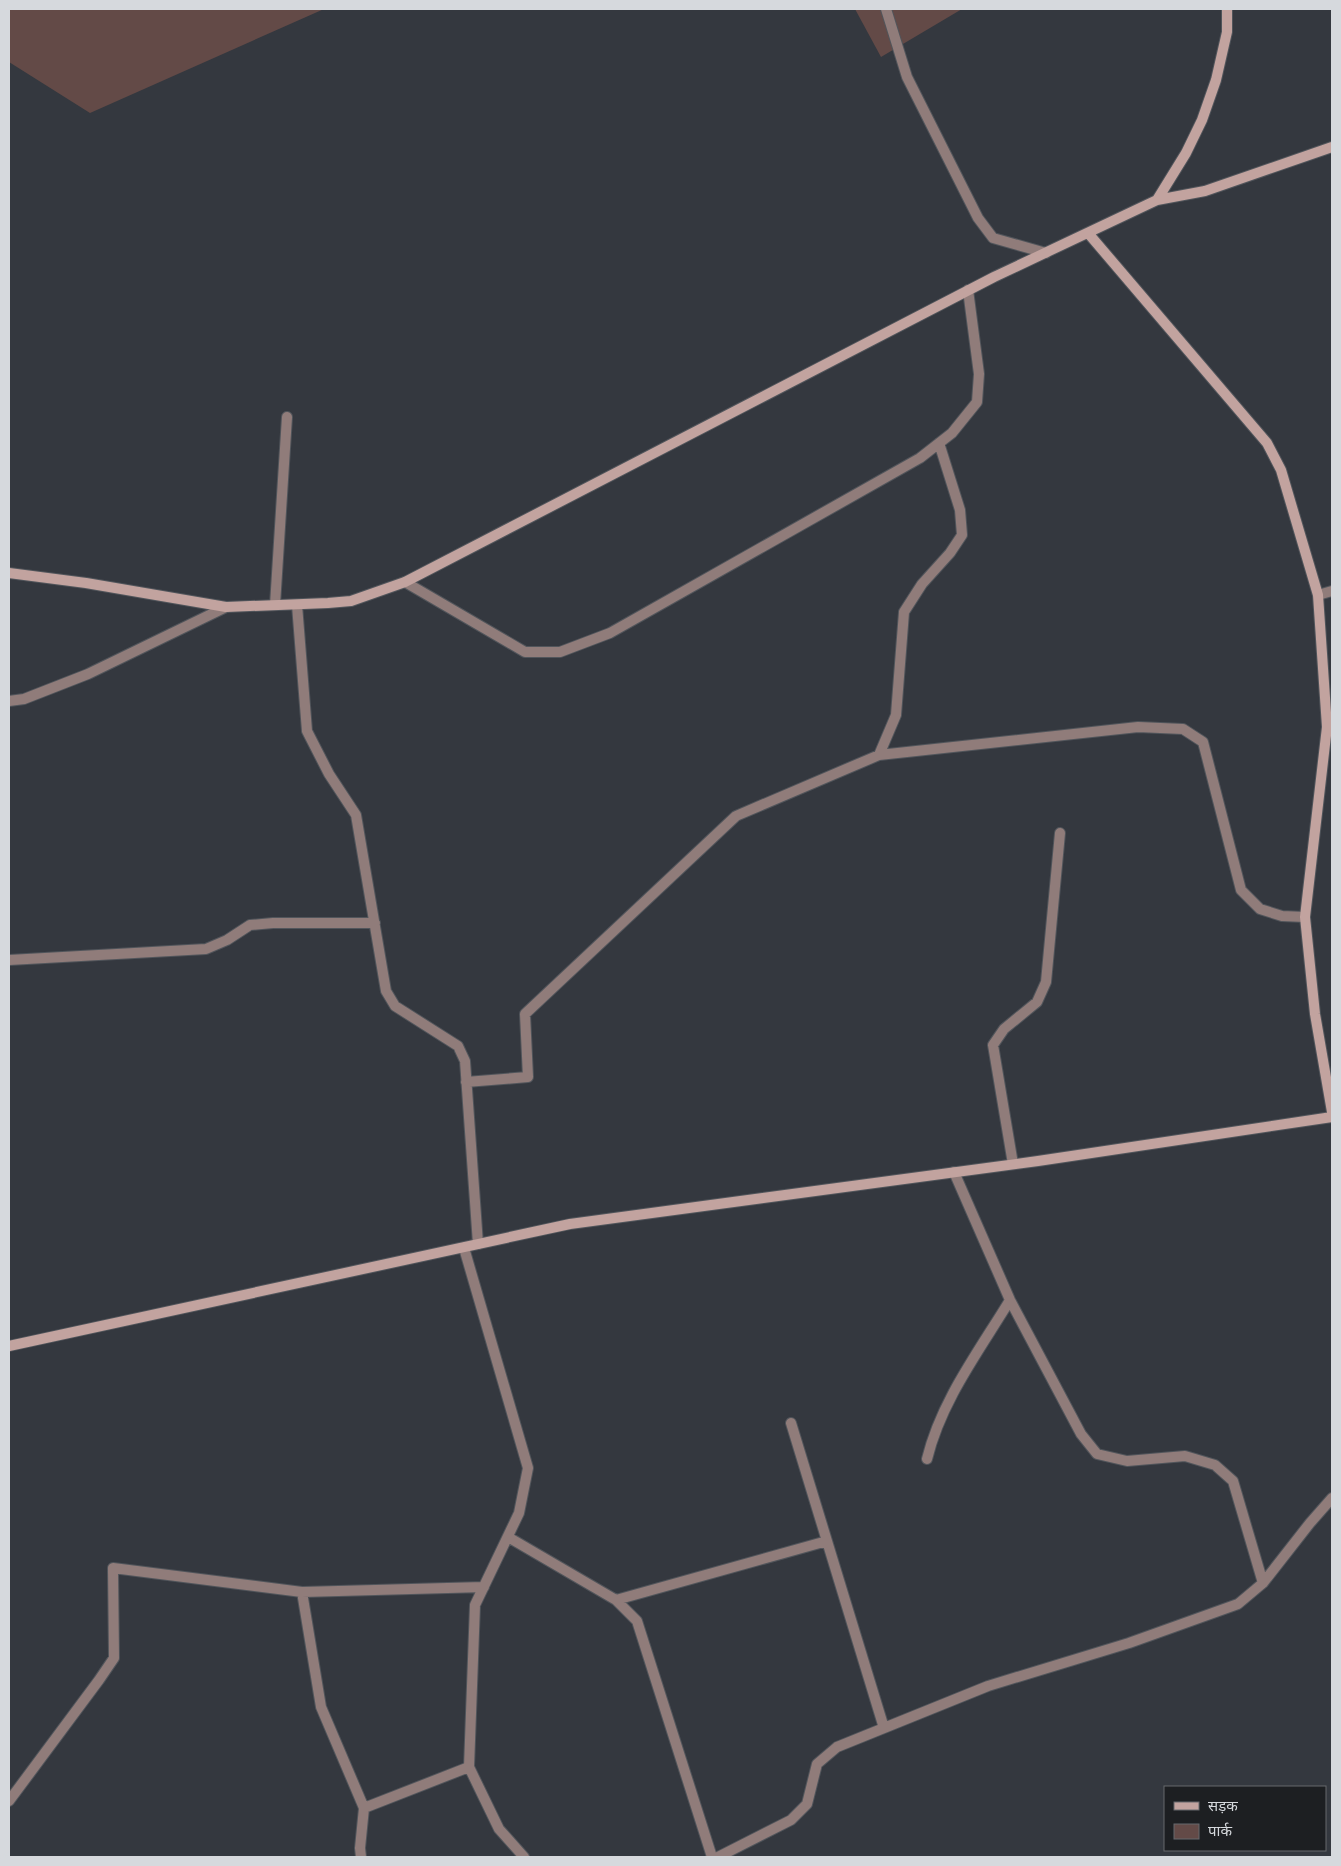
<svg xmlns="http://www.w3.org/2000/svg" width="1341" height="1866" font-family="'DM Sans','Noto Sans Devanagari',sans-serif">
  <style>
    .green { fill: #634a47 }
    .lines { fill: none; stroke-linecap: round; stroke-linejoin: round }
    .street-casing { stroke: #51555b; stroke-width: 12 }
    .secondary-casing { stroke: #51555b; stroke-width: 12 }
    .street { stroke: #907c7a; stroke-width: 10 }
    .secondary { stroke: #c2a39f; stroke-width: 10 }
  </style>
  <rect width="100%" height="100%" fill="#34383f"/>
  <path class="green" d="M9,9H324L90,113L9,62Z
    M855,9H962L881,57Z"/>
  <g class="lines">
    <defs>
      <path id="street" d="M886,9L907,77L978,218L993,238L1046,253
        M405,582L525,652H560L610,633L920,458L952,433L977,402L979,374L968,290
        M1318,595L1332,591
        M275,605L287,417
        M297,605L307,731L329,774L356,815L386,991L395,1006L458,1046L465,1061L478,1244
        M9,701L24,699L88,674L226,607
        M879,755L896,715L904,612L922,584L950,553L962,535L960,510L939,443
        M9,960L206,949L227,940L250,925L273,923H375
        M466,1082L528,1077L525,1014L736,816L879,755L1138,727L1183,729L1203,742L1241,890L1260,909L1282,916L1305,917
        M1013,1164L993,1045L1004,1029L1037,1002L1046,982L1060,833
        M954,1172L1010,1300L1081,1434L1097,1454L1127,1461L1185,1456L1215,1465L1233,1481L1263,1583
        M464,1248L528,1468L519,1513L475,1605L469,1767L499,1829L524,1857
        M791,1423L884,1728
        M927,1459C941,1401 979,1351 1010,1300
        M508,1537L616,1600L637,1621L712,1857
        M616,1600L827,1541
        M9,1801L99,1680L114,1658L113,1568L302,1592
        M364,1808L321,1707L302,1592L484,1587
        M361,1857L360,1848L364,1808L469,1767
        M718,1857L791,1820L807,1804L817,1764L837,1747L988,1686L1129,1643L1238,1604L1263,1583L1310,1523L1332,1498"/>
      <path id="secondary" d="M1157,200L1205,191L1332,147
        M1088,233L1267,443L1281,470L1318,595L1327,727L1305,917L1315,1014L1332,1112
        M9,573L86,583L226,607L328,603L351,601L405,582L994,277L1157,200L1186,153L1202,120L1216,80L1227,32V9
        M9,1346L570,1224L1038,1161L1332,1117"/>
    </defs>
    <use href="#street" class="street-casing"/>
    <use href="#secondary" class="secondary-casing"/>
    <use href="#street" class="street"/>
    <use href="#secondary" class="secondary"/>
  </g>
  <rect width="1341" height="1866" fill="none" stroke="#d6d9dd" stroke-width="20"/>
  <rect x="1164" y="1786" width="162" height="65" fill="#1d1f22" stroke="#67696d"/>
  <rect x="1174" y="1802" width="25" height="8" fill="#c2a39f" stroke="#67696d"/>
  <text x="1208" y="1811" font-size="15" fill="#d6d9dd">सड़क</text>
  <rect x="1174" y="1824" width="25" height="15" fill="#634a47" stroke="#67696d"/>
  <text x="1208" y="1836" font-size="15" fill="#d6d9dd">पार्क</text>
</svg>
